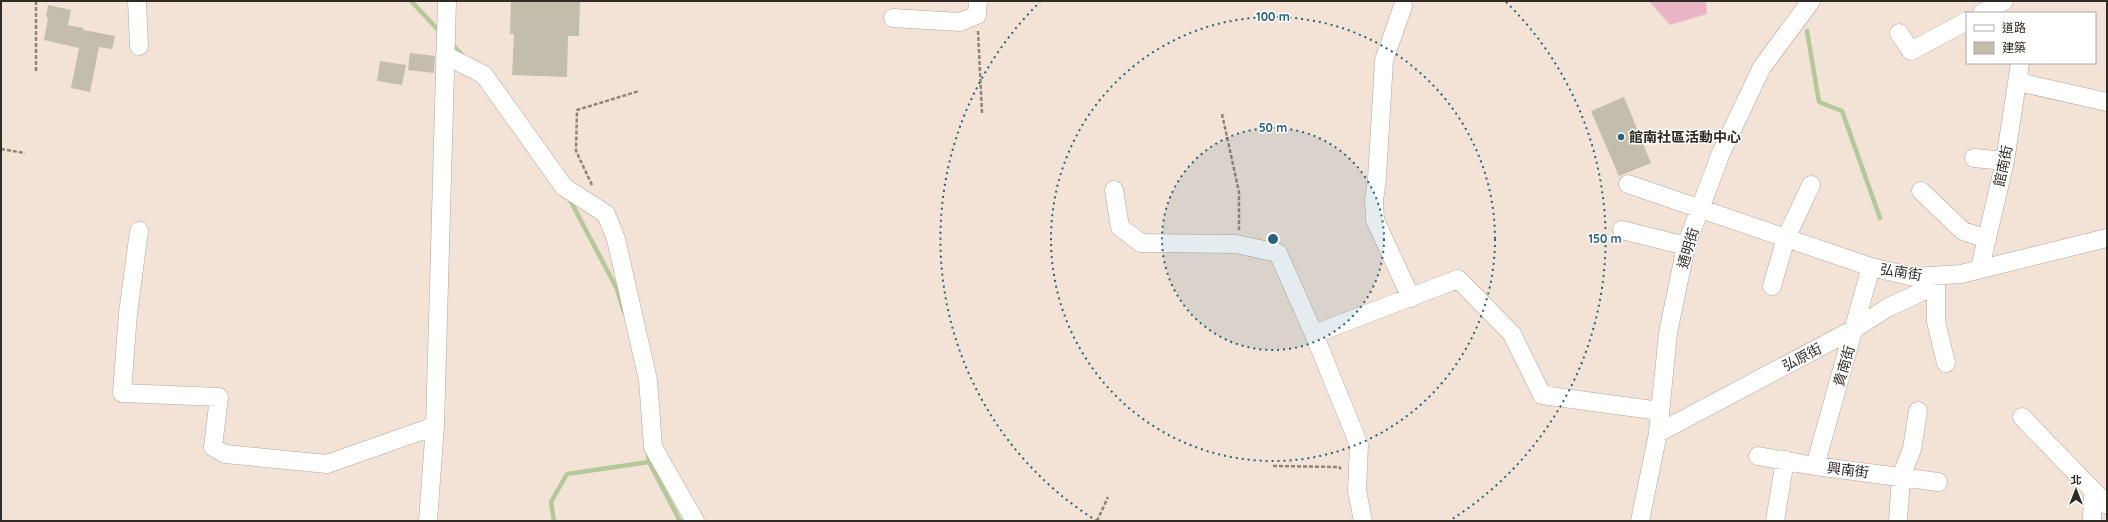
<svg xmlns="http://www.w3.org/2000/svg" width="2108" height="522" font-family="Quicksand,'Noto Sans TC',sans-serif">
  <style>
    .green { fill: #eab6c7 }
    .lines { fill: none; stroke-linecap: round; stroke-linejoin: round }
    .stream { stroke: #b4c89a; stroke-width: 4.5 }
    .building { fill: #c3beac }
    .minor-casing { stroke: #b4a599; stroke-width: 19 }
    .path { stroke: #8f847b; stroke-width: 2.5; stroke-dasharray: 4 2; stroke-linecap: butt }
    .minor { stroke: #fff; stroke-width: 18 }
    .ring { fill: none; stroke: #26647a; stroke-width: 2; stroke-dasharray: 2 4 }
    .poi-dot { fill: #26647a; stroke: #fff; stroke-width: 1.5 }
    .labels { text-anchor: middle; dominant-baseline: central; stroke-width: 3; stroke-linejoin: round; paint-order: stroke }
    .poi-label { font-size: 14px; font-weight: bold; fill: #312b26; stroke: #fff; text-anchor: start }
    .street-label { font-size: 14px; fill: #312b26; stroke: #fff }
    .centre { fill: #26647a; stroke: #fff; stroke-width: 2 }
    .ring-label { font-size: 12px; text-anchor: middle; font-weight: bold; fill: #26647a; stroke: #fff; stroke-width: 3; stroke-linejoin: round; paint-order: stroke }
  </style>
  <rect width="100%" height="100%" fill="#f3e3d6"/>
  <path class="green" d="M1649,1H1706L1707,14L1670,25Z"/>
  <g class="lines">
    <path class="stream" d="M411,1L441,33
      M1807,31L1819,102L1842,111L1880,218
      M452,44L463,56
      M569,198L617,289L624,312
      M648,453L649,462L680,521
      M554,521L551,502L567,474L649,462"/>
  </g>
  <path class="building" d="M511,1H580L579,36H568L567,77L512,75L514,34H510Z
    M48,5L71,10L68,25L83,28V30L115,36L112,49L99,47L90,92L71,88L79,48L44,40L48,18L46,17Z
    M410,53L435,56L434,73L408,70Z
    M380,61L406,65L402,85L377,81Z
    M1624,97L1651,163L1619,176L1591,111Z"/>
  <g class="lines">
    <defs>
      <path id="minor" d="M137,1L139,46
        M1403,6L1384,60L1377,179L1374,200L1375,220L1411,298
        M1982,13L2004,1
        M893,18L960,22L977,15L978,1
        M1899,33L1911,51L1967,21
        M445,55L484,75L564,187L606,214L616,239L648,380L653,447L695,521
        M2018,82L2107,102
        M1974,158L2005,161
        M1628,184L1871,267L1914,277L1961,274L2107,238
        M1114,190L1120,227L1141,243L1236,244L1278,253L1314,334L1359,445L1357,491L1363,521
        M1921,191L1963,231L1987,239
        M1622,230L1686,246
        M139,231L128,313L122,393L219,397L213,447L225,454L327,464L435,426
        M1980,268L2005,161L2020,63
        M1936,281V322L1946,363
        M1772,286L1786,238L1811,185
        M1314,334L1458,279L1512,334L1542,395L1660,411
        M2022,417L2107,505
        M1658,433L1854,329L1887,308L1928,289L1941,275
        M1758,456L1815,466L1938,482
        M1815,466L1871,267
        M428,521L435,426L447,1
        M1640,521L1658,433L1668,333L1686,246L1721,153L1762,67L1811,1
        M1775,521L1785,460
        M1898,521L1901,477L1912,449L1918,411
        M2092,521L2093,491"/>
    </defs>
    <use href="#minor" class="minor-casing"/>
    <path class="path" d="M36,1V71
      M978,31L982,113
      M1222,114L1239,192V230
      M1,149L25,153
      M592,185L576,151L577,110L639,91
      M1273,466L1339,467L1341,469
      M1097,521L1108,497"/>
    <use href="#minor" class="minor"/>
  </g>
  <circle cx="1273" cy="239" r="111" fill="#26647a" fill-opacity=".12"/>
  <g class="ring">
    <circle cx="1273" cy="239" r="111"/>
    <circle cx="1273" cy="239" r="222"/>
    <path d="M1097 521A332 332 0 0 1 1040 2M1506 2A332 332 0 0 1 1449 521"/>
  </g>
  <circle class="poi-dot" cx="1621" cy="137" r="4"/>
  <g class="labels">
    <g class="poi-label">
      <text x="1629" y="137">館南社區活動中心</text>
    </g>
    <g class="street-label">
      <text transform="translate(2003 166) rotate(-78)">館南街</text>
      <text transform="translate(1688 248) rotate(-74)">通明街</text>
      <text transform="translate(1901 272) rotate(9)">弘南街</text>
      <text transform="translate(1802 357) rotate(-28)">弘原街</text>
      <text transform="translate(1844 366) rotate(-74)">貴南街</text>
      <text transform="translate(1848 470) rotate(7)">興南街</text>
    </g>
  </g>
  <circle cx="1273" cy="239" r="6" class="centre"/>
  <g class="ring-label">
    <text x="1273" y="21">100 m</text>
    <text x="1273" y="132">50 m</text>
    <text x="1605" y="243">150 m</text>
  </g>
  <rect width="2108" height="522" fill="none" stroke="#312b26" stroke-width="4"/>
  <rect x="1966" y="12" width="130" height="52" fill="#ffffff" stroke="#adaaa8"/>
  <rect x="1974" y="25" width="20" height="6" fill="#ffffff" stroke="#adaaa8"/>
  <text x="2002" y="32" font-size="12" fill="#312b26">道路</text>
  <rect x="1974" y="42" width="20" height="12" fill="#c3beac" stroke="#adaaa8"/>
  <text x="2002" y="52" font-size="12" fill="#312b26">建築</text>
  <g transform="translate(2076 490)" stroke="#ffffff" stroke-width="3" paint-order="stroke">
  <path d="M0-3L7 15L0 10L-7 15Z" fill="#312b26"/>
  <text y="-6" font-size="11" font-weight="bold" text-anchor="middle" fill="#312b26">北</text>
  </g>
</svg>
